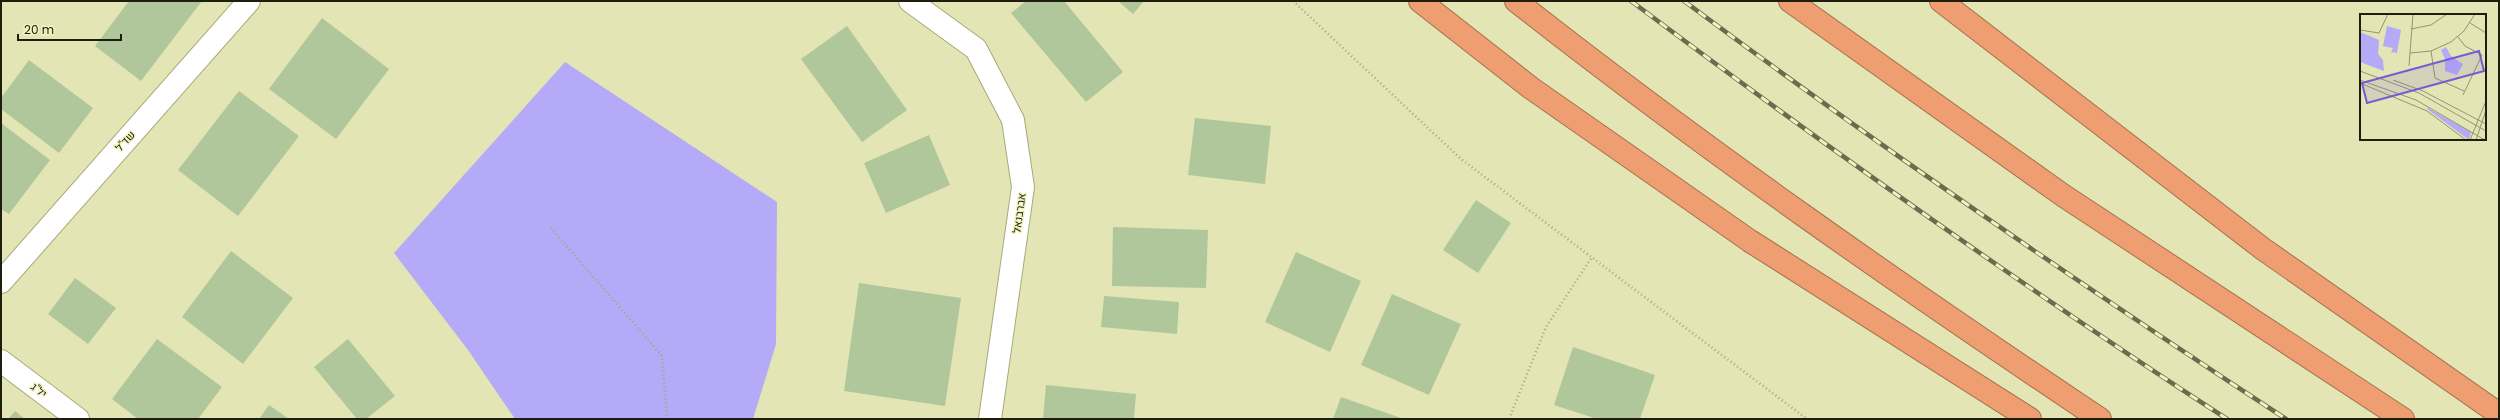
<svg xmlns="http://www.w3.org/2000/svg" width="2500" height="420" font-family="Poppins,Heebo,sans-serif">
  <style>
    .green { fill: #b5aaf8 }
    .building { fill: #b0c79b }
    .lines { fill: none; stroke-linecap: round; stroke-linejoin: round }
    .minor-casing { stroke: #a8aa7b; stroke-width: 24 }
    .motorway-casing { stroke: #a5714d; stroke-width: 24 }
    .path { stroke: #a3a57e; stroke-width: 2.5; stroke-dasharray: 1 3; stroke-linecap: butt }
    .minor { stroke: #fff; stroke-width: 22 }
    .motorway { stroke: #ee9e71; stroke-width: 22 }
    .rail-casing { stroke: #6b6c4e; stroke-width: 4.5 }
    .rail { stroke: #f0f3c1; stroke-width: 3; stroke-dasharray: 9; stroke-linecap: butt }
    .labels { text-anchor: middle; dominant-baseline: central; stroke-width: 3; stroke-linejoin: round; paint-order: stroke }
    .street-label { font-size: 11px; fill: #1d1e0b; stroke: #f0f3c1 }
    .inset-road { fill: none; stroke: #949570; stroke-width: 1 }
    .view { fill: #775bd5; fill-opacity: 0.15; stroke: #775bd5; stroke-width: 2 }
    .inset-edge { fill: none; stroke: #1d1e0b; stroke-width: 2 }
  </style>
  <rect width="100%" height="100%" fill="#e3e5b4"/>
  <path class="green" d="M565,62L777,202L776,344L753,419H515L468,350L394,253Z"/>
  <path class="building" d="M129,1H202L141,81L95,46Z
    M1026,1H1064L1123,72L1086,102L1011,13Z
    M1118,1H1144L1133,14Z
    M322,18L389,69L336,139L269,89Z
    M847,26L907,110L862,142L801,59Z
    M29,60L93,108L59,153L1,109V98Z
    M239,91L299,136L238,216L178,170Z
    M1195,118L1271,126L1265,184L1188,175Z
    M1,123L50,160L9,214L1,209Z
    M929,135L950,185L886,213L864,163Z
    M1476,200L1511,223L1478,273L1443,250Z
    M1113,227L1208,230L1206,288L1112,286Z
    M231,251L293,298L243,364L182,317Z
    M1296,252L1361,281L1330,352L1265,322Z
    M75,278L116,308L88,344L48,314Z
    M859,283L961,298L945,406L844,391Z
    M1392,294L1461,324L1429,395L1361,365Z
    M1104,296L1179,302L1177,334L1101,327Z
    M157,339L222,387L198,419H138L112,399Z
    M348,339L395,396L366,419H357L314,367Z
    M1573,347L1655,375L1640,419H1597L1554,405Z
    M1046,385L1136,394L1134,419H1043Z
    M1341,397L1401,418V419H1333Z
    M269,405L289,419H259Z
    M15,411L25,419H8Z"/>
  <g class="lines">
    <defs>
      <path id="minor" d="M910,1L976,49L1013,120L1023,187L990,419
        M1,282L249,1
        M1,361L78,419"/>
      <path id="motorway" d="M1420,1L1531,88L1750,241L2030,419
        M1516,1C1704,149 1901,286 2100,419
        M1790,1L2064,196L2403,419
        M1941,1L2263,249L2499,414"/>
    </defs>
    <use href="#minor" class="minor-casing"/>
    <use href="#motorway" class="motorway-casing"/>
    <path class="path" d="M1293,1L1461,159L1807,419
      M551,228L662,356L667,419
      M1509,419L1546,327L1592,257"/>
    <use href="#minor" class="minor"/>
    <use href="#motorway" class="motorway"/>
    <defs>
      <path id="rail" d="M1631,1C1825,146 2023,287 2227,419
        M1684,1C1880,147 2081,285 2286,419"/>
    </defs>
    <use href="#rail" class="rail-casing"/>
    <use href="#rail" class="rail"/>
  </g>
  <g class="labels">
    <g class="street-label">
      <text transform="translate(125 141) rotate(-48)">שד"ל</text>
      <text transform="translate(1019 213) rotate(-82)">אברבנאל</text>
      <text transform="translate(39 390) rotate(37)">יל"ג</text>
    </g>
  </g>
  <g transform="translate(2360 14)">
    <rect width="126" height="126" fill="#e3e5b4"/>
    <path d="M27,12L41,16L37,39L31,38L33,34L23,32ZM0,18L19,26L18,40L23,46L24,57L0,48ZM86,33L91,42L103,50L97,61L85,57V45L81,36ZM68,94L111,118L109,126L67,95Z" fill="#b5aaf8"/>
    <path class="inset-road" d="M110,9L126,19M51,15L71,11L87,0M0,16L19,19L28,0M98,23L105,32L122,41L103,81M71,37L75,64L104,77M50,39L71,37L91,28L104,17L115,0M49,52L53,0M0,57L59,79L126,117M0,66L56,86L125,126M33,66L63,77L126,110M0,69L67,97L106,126M110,126L126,87M116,126L126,96"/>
    <path class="view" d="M119,37L124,57L7,89L2,69Z"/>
    <rect width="126" height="126" class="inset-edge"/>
  </g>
  <rect width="2500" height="420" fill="none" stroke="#1d1e0b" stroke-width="4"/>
  <path d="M18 34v6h103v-6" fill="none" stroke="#1d1e0b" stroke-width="2"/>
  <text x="24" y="34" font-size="12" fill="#1d1e0b" stroke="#f0f3c1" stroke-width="3" paint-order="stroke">20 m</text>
</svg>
